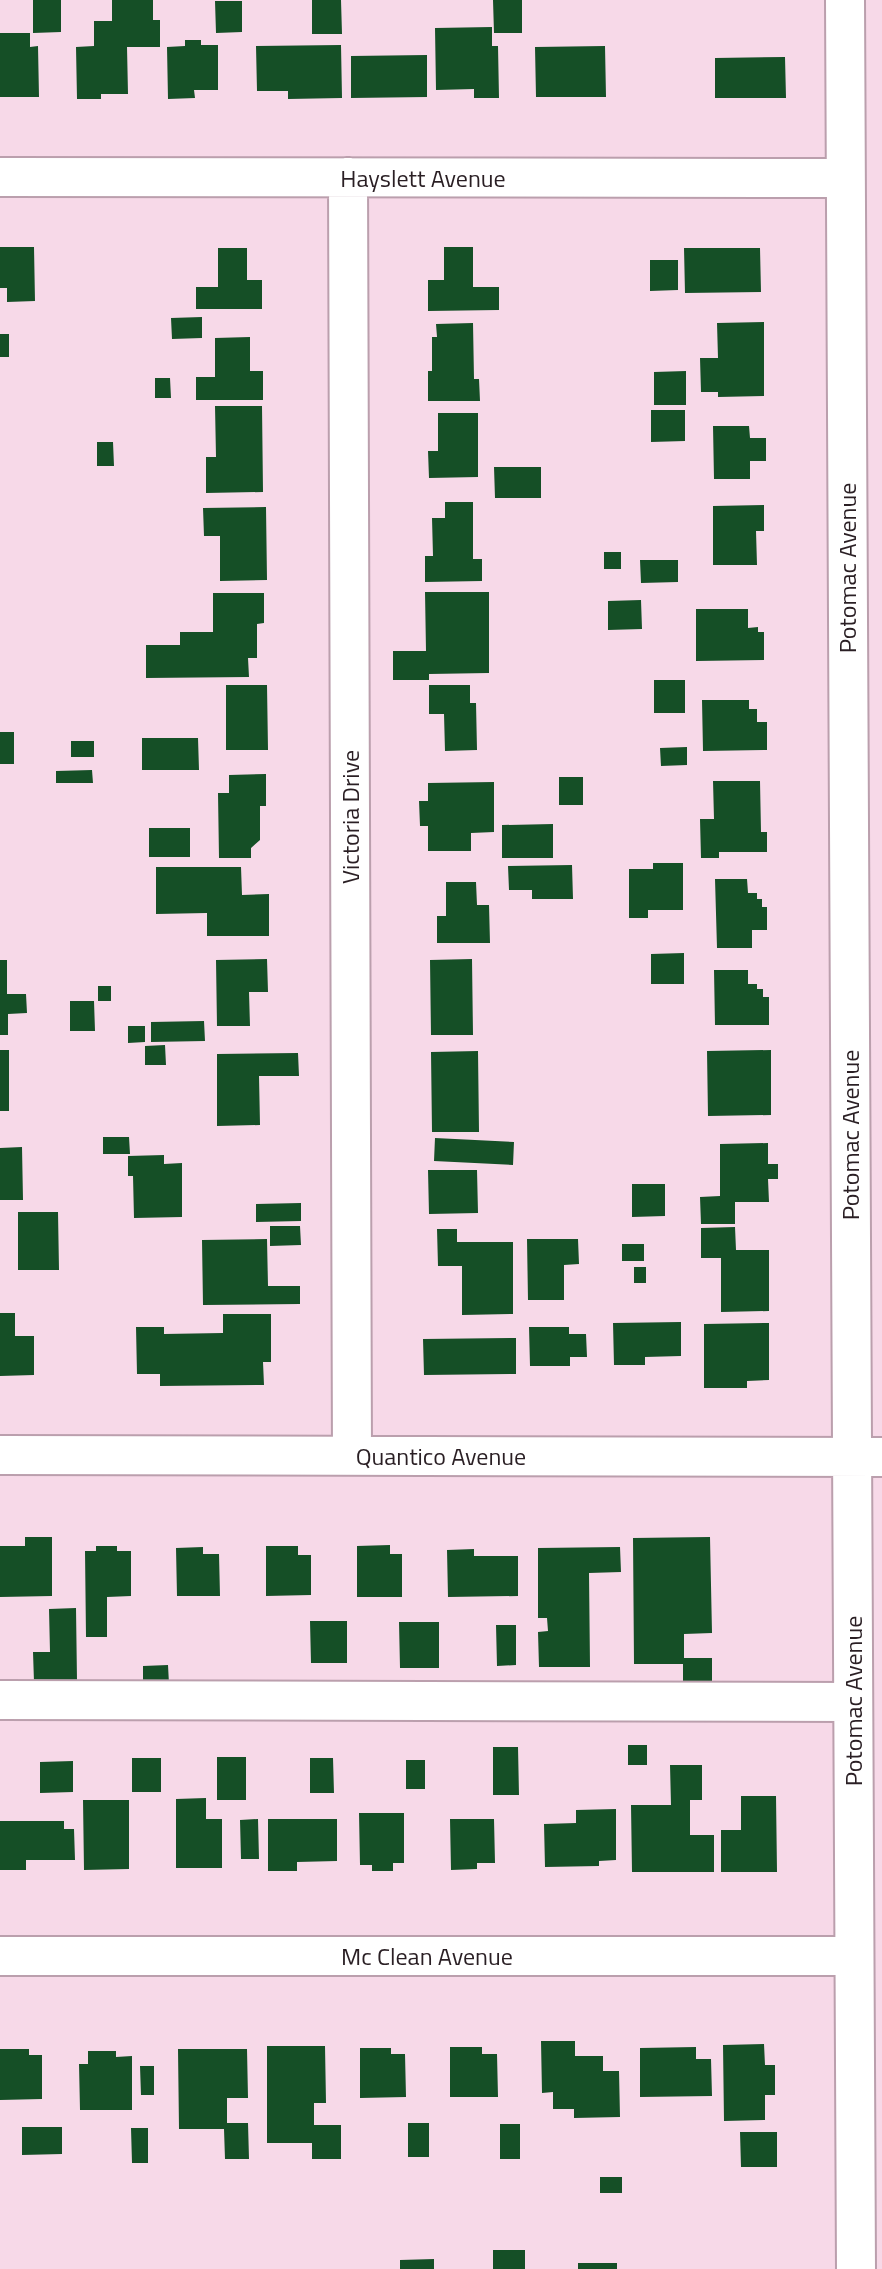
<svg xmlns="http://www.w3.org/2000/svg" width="882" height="2269" font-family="'Titillium Web',sans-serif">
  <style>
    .building { fill: #154f26 }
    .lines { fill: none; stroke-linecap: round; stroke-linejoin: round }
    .minor-casing { stroke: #bb9fad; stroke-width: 42 }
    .minor { stroke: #fff; stroke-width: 38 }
    .labels { text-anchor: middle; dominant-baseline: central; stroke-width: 7; stroke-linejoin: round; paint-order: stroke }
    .street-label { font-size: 24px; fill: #2a1f24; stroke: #fff }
  </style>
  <rect width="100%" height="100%" fill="#f7d9e8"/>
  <path class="building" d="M33,0H61V32L33,33Z
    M112,0H153V20H160V47H127L128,94H101V99H77L76,47L94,46V21H112Z
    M312,0H341L342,34H312Z
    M493,0H522V33H494Z
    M215,1H242V32L216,33Z
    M492,27V46H498L499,98H474V89L436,90L435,28Z
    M0,33H30V47L38,46L39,97H0Z
    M185,40H201V45H218V90H194L195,98L168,99L167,47L185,46Z
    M341,45L342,98L288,99V91H257L256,46Z
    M605,46L606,97H536L535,47Z
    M427,55V97L351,98V56Z
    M785,57L786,98H715V58Z
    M0,247H34L35,301L7,302V288H0Z
    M444,247H473V287H499V310L428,311V280H444Z
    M218,248H247V280H262V309H196V287H218Z
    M684,248H760L761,292L685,293Z
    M650,260H678V290L650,291Z
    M202,317V338L172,339L171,318Z
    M764,322V396L718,397V392H701L700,358H718L717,323Z
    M473,323L474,379H479L480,401H428V371H432V337H437L436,324Z
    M0,334H9V357H0Z
    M250,337V371H263V400H196V377H215V338Z
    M686,371V405H654V372Z
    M155,378H170L171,398H155Z
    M215,406H262L263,492L206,493V457H216Z
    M651,410H685V441L651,442Z
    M438,413H478V477L429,478L428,451H438Z
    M713,426H749L750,438H766V461H750V479H714Z
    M97,442H113L114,466H97Z
    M494,467H541V498H495Z
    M445,502H473V559H482V581L425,582V556H433L432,518H445Z
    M764,505V531H756L757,565H713V506Z
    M266,507L267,580L220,581V536H204L203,508Z
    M604,552H621V569H604Z
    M640,560H678V582L641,583Z
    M425,592H489V673L429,674V680H393V651H426Z
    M213,593H264V623L257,624V658H248L249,677L146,678V645H180V632H213Z
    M641,600L642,629L608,630V601Z
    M696,609H748V628L758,627V632H764V660L696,661Z
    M654,680H685V713H654Z
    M226,685H267L268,750H226Z
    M429,685H470V703H476L477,750L445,751L444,714H429Z
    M702,700H749V709H757V722H767V750L703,751Z
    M0,732H14V764H0Z
    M142,738H198L199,770H142Z
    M71,741H94V757H71Z
    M687,747V765L661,766L660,748Z
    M92,770L93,783H56V771Z
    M266,774V806H260V840L251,848V858H219L218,793H229V775Z
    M559,777H583V805H559Z
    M713,781H760L761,832H767V852H719V858H701L700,819H714Z
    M494,782V832L471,833V851H428V826H420L419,801H428V783Z
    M553,824V858H502V825Z
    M149,828H190V857H149Z
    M653,863H683V910H648V918H629V869H653Z
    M572,865L573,899H532V890H509L508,866Z
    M156,867H241L242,895L269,894V936H207V913L156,914Z
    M715,879H747L748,893H757V899H762V907H767V930H752V948H717Z
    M446,882H476L477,905H489L490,943H437V916H446Z
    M684,953V984H651V954Z
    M267,959L268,992H249L250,1026H217L216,960Z
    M472,959L473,1035H431L430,960Z
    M0,960H7V994H26L27,1013L8,1014V1035H0Z
    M714,970H748V984H757V989H763V997H769V1025H715Z
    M98,986H111V1001H98Z
    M70,1001H94L95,1031H70Z
    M204,1021L205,1041L151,1042V1022Z
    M128,1026H145V1042L128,1043Z
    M165,1045L166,1065H145V1046Z
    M0,1050H9V1111H0Z
    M771,1050V1115L708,1116L707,1051Z
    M478,1051L479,1132H432L431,1052Z
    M298,1053L299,1076H259L260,1125L217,1126V1054Z
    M103,1137H129L130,1154H103Z
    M435,1138L514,1142L513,1165L434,1161Z
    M768,1143V1164H778V1179H768L769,1202H735V1224H701L700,1197L720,1196V1144Z
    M22,1147L23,1200H0V1148Z
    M164,1155V1164L182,1163V1217L134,1218L133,1176H128V1156Z
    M428,1170H477L478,1213L429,1214Z
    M632,1184H665V1216L632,1217Z
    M301,1203V1221L256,1222V1204Z
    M18,1212H58L59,1270H18Z
    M270,1226H300L301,1245L270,1246Z
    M735,1227L736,1250H769V1311L721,1312V1258H701V1228Z
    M437,1229H457V1242H513V1314L462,1315V1266H438Z
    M267,1239L268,1286H300V1304L203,1305L202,1240Z
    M527,1239H578L579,1264L564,1265V1300H528Z
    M622,1244H644V1261H622Z
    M634,1267H646V1283H634Z
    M0,1313H15V1336H34V1375L0,1376Z
    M223,1314H271V1362H263L264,1385L160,1386V1374H137L136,1327H164V1334L223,1333Z
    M681,1322V1356L645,1357V1365H614L613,1323Z
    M769,1323V1380L747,1381V1388H704V1324Z
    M529,1327H569V1334H586L587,1357H570V1366H530Z
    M516,1338V1374L424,1375L423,1339Z
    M25,1537H52V1596L0,1597V1546H25Z
    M710,1537L712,1633L684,1634V1658H712V1689H683V1664H634L633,1538Z
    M390,1545V1554H402V1597H357V1546Z
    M96,1546H117V1551H131V1596L107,1597V1637H86L85,1551H96Z
    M266,1546H298V1555H311V1595L266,1596Z
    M203,1547V1554H219L220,1596H177L176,1548Z
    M620,1547L621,1572L589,1573L590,1667H539L538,1632L548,1631L547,1618H538V1548Z
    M474,1549V1556H518V1596L448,1597L447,1550Z
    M76,1608L77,1681L34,1682L33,1652H50L49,1609Z
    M310,1621H347V1663H311Z
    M399,1622H439V1668H400Z
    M496,1625H516V1665L497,1666Z
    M168,1665L169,1684H143V1666Z
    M628,1745H647V1765H628Z
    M493,1747H518L519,1795H493Z
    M217,1757H246V1800H217Z
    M132,1758H161V1792H132Z
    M310,1758H333L334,1793H310Z
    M406,1760H425V1789H406Z
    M73,1761V1792L40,1793V1762Z
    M670,1765H702V1800H690V1835H714V1872H632L631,1805H671Z
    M741,1796H776L777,1872H721V1830H741Z
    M206,1798V1819H222V1868H176V1799Z
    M83,1800H129V1869L84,1870Z
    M616,1809V1860L599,1861V1866L545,1867L544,1824L576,1823V1810Z
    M359,1813H404V1863H393V1871H372V1865H360Z
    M258,1819L259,1859H241L240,1820Z
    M268,1819H337V1861L297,1862V1871H268Z
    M450,1819H494L495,1863H477V1869L451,1870Z
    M0,1821H64V1829H74L75,1860H26V1870H0Z
    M541,2041H575V2056H603V2071H619L620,2117L574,2118V2109H553V2092L542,2093Z
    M764,2044L765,2065H775V2095H765V2120L724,2121L723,2045Z
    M267,2046H325L326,2103H314V2125H341V2159H312V2143H267Z
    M450,2047H482V2054H497L498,2097H450Z
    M696,2047V2059H711L712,2096L640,2097V2048Z
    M360,2048H391V2054H405L406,2097L360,2098Z
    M0,2049H29V2055H42V2099L0,2100Z
    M178,2049H247L248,2098H227V2123H248L249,2159H225L224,2129H179Z
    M88,2051H116V2057L132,2056V2110H80L79,2064H88Z
    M140,2066H154V2095H141Z
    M408,2123H429V2157H408Z
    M500,2124H520V2159H500Z
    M22,2127H62V2154L22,2155Z
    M131,2128H148V2163H132Z
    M740,2132H777V2167H741Z
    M600,2177H622V2193H600Z
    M493,2250H525V2269H493Z
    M434,2259V2269H400V2260Z
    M578,2263H617V2269H578Z"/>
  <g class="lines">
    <defs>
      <path id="minor" d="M845,0L856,2269
        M0,177L845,178
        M348,177L352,1456
        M0,1455L882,1457
        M0,1700L853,1702
        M0,1956H854"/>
    </defs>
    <use href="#minor" class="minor-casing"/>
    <use href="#minor" class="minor"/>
  </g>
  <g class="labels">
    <g class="street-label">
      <text x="423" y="178">Hayslett Avenue</text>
      <text transform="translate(847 568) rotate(-90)">Potomac Avenue</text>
      <text transform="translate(350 817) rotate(-90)">Victoria Drive</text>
      <text transform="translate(850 1135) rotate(-90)">Potomac Avenue</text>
      <text x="441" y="1456">Quantico Avenue</text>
      <text transform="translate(853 1701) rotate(-90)">Potomac Avenue</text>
      <text x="427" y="1956">Mc Clean Avenue</text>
    </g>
  </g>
</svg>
